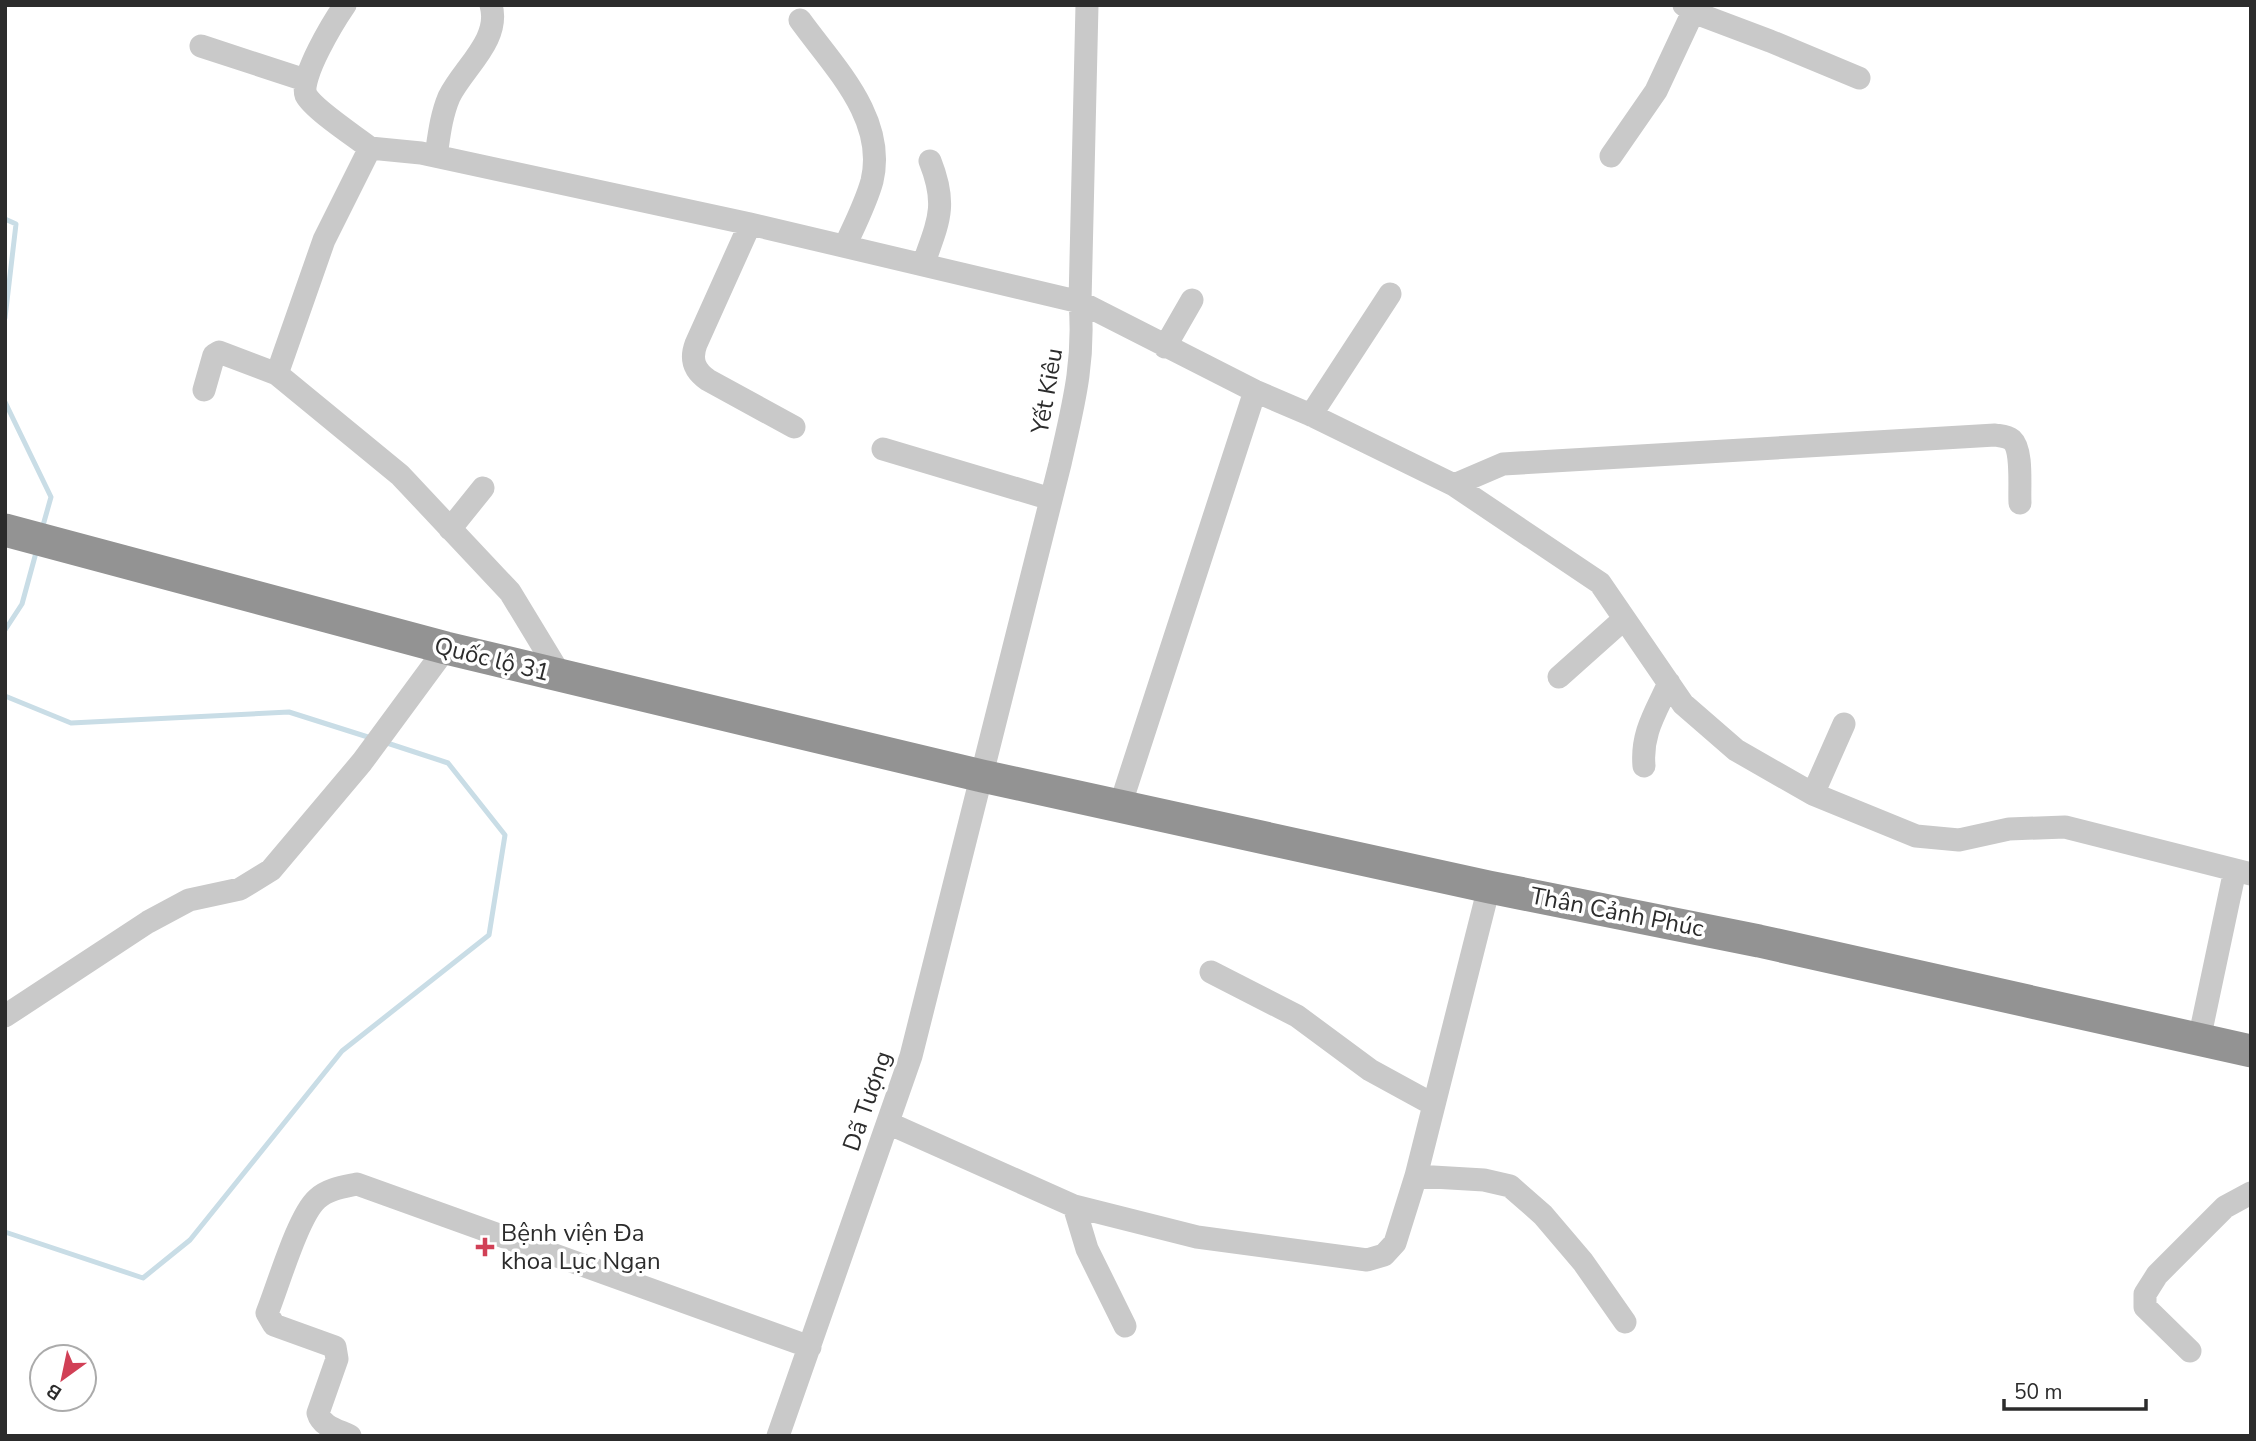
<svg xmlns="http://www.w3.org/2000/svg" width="2256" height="1441" font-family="'Nunito Sans',sans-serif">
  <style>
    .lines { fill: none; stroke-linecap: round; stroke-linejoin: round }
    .stream { stroke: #c9dde6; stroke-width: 5 }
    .minor { stroke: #c9c9c9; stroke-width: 23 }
    .highway { stroke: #939393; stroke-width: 33 }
    .poi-dot { fill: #d14056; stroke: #fff; stroke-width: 2.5 }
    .labels { text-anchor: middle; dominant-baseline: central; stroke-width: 7; stroke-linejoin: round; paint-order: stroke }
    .street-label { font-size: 24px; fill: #2c2c2c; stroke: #fff }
    .poi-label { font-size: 24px; fill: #2c2c2c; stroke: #fff; text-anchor: start }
  </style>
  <rect width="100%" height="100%" fill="#fff"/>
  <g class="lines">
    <path class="stream" d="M5,219L16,224L5,318
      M5,402L51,497L42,529
      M5,630L22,604L37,549
      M5,696L71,723L289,712L371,738
      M5,1232L143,1278L190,1240L342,1051L489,935L505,835L448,763L384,742"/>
    <path class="minor" d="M345,5C334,21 299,78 306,95C313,109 356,137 370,148
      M1684,5L1693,12L1770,41L1859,78
      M800,20C833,66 887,118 872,181C866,203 854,226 845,246
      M201,46L305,80
      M436,156C439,136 441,116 449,97C463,68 501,40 491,5
      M1611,156L1656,91L1693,12
      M750,224L696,344C690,360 695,371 708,380L794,427
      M923,265C938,222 948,206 930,161
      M1165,347L1192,300
      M204,390L214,355L219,352L277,374
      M1311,415L1390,294
      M883,449L1051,499
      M1454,485L1503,464L1995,435C2001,436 2007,436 2012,440C2023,450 2019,488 2020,503
      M450,529L483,488
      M561,676L510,592L400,475L277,374L324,240L370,148L421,153L750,224L1080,302L1255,391L1311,415L1454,485L1600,583L1683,704L1736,750L1813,794L1916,836L1959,840L2009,829L2065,827L2251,874
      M1559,677L1624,619
      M1644,766C1641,733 1656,712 1669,683
      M1813,794L1844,724
      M1120,806L1255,391
      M1211,972L1297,1016L1370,1070L1434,1105
      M5,1016L148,922L189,900L240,889L271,870L362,762L446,648
      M2199,1040L2235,870
      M888,1123L1074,1206L1197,1237L1367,1260L1384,1255L1395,1243L1416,1176L1489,887
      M1416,1176L1484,1180L1510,1186L1543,1215L1583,1262L1625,1322
      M1074,1206L1087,1249L1125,1326
      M2190,1351L2145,1307V1294L2157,1275L2225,1207L2251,1193
      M350,1436C338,1430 322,1427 318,1413L337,1359L335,1347L274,1325L267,1313C278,1286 298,1216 317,1199C328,1189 343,1187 357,1184L810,1347
      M778,1436L911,1056L1060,464C1073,406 1085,363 1080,302L1087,5"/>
    <path class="highway" d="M5,530L446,648L982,776L1489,887L1759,941L2251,1051"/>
  </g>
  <path class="poi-dot" d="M481.5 1236.5h7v7h7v7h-7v7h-7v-7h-7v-7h7z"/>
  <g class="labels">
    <g class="street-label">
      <text transform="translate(1047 391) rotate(-80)">Yết Kiêu</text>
      <text transform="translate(492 659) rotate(14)">Quốc lộ 31</text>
      <text transform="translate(1617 912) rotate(11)">Thân Cảnh Phúc</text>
      <text transform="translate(867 1101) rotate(-71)">Dã Tượng</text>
    </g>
    <g class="poi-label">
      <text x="501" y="1233">Bệnh viện Đa<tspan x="501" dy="28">khoa Lục Ngạn</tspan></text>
    </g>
  </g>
  <rect width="2256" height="1441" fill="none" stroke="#2c2c2c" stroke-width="14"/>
  <g transform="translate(63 1378) rotate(213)"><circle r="33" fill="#ffffff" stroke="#ababab" stroke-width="2"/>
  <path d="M0-5L12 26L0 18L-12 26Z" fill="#d14056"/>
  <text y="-10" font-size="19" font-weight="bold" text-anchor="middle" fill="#2c2c2c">B</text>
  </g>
  <path d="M2004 1399v10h142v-10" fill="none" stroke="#2c2c2c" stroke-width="3.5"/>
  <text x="2014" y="1399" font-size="21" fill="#2c2c2c" stroke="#ffffff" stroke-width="5" paint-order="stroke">50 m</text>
</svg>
